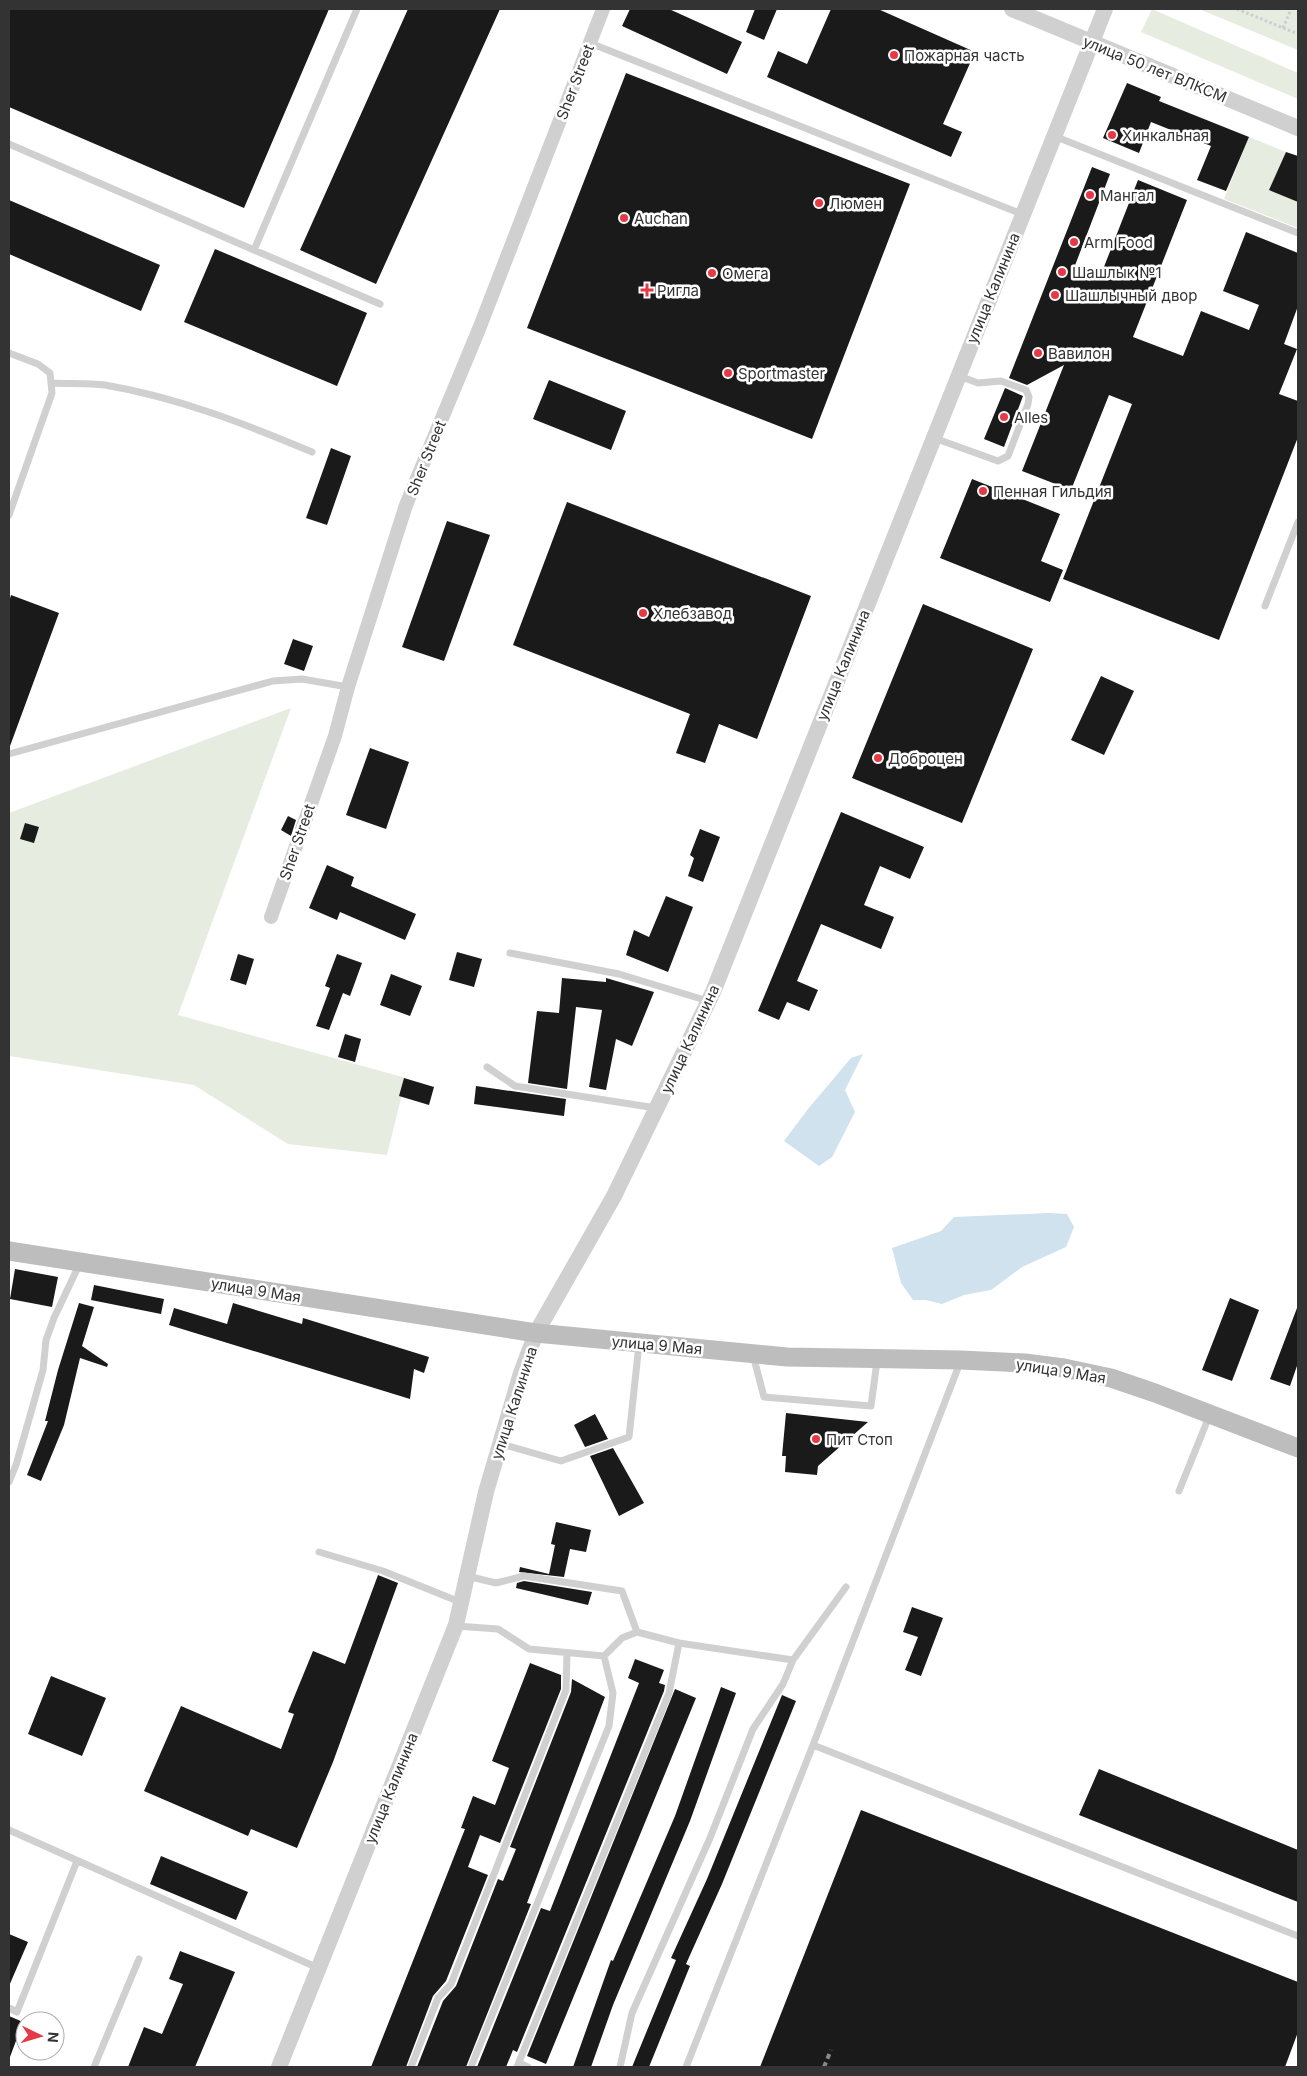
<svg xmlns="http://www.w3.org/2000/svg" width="1307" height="2076" font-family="Inter,sans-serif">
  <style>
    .green { fill: #e6ecdf }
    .water { fill: #cfe2ee }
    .building { fill: #1a1a1a }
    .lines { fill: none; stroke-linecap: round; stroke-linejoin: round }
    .path { stroke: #cdcdcd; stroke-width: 3; stroke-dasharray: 2.5 2.5; stroke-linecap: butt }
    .service { stroke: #d0d0d0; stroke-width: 7 }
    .minor { stroke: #d0d0d0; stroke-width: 14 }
    .tertiary { stroke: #d0d0d0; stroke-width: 16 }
    .secondary { stroke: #bdbdbd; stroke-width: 19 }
    .rail { stroke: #888; stroke-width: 4; stroke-dasharray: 5 4; stroke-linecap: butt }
    .poi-dot { fill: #e63946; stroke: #fff; stroke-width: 2 }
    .labels { text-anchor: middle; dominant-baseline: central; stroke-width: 5; stroke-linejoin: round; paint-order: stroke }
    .poi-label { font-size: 15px; fill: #333; stroke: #fff; text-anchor: start }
    .street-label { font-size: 15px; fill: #333; stroke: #fff }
  </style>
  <rect width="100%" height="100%" fill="#fff"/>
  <path class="green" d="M1152,9L1298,73V99L1141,32Z
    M1199,9H1298V50Z
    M1249,137L1286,152L1270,190L1298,202V228L1224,199Z
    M291,708L178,1015L406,1078L387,1155L288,1144L194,1085L9,1056V813Z"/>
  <path class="water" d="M863,1054L845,1090L855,1112L832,1157L819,1166L784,1141L808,1109L851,1058Z
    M1049,1213L1067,1214L1074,1227L1066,1247L1022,1267L991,1290L964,1295L942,1304L926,1300H913L901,1283L892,1248L941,1231L954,1217Z"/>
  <path class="building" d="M9,9H329L244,208L9,107Z
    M408,9H500L376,284L300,250Z
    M630,9H669L742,42L727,74L622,26Z
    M755,9H777L764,40L746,32Z
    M831,9H878L975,52L943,124L962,132L951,157L767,77L778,51L807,64Z
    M626,73L910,184L812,439L527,328Z
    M1127,83L1161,97L1159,101L1249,137L1226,191L1197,180L1211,146L1151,122L1139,153L1103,138Z
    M1286,152L1298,156V202L1269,190Z
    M1092,167L1110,174L1074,268L1100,277L1138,180L1187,200L1133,337L1183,356L1201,311L1249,330L1259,305L1223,291L1246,232L1298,253V306L1284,344L1297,349L1279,394L1298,401V437L1219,640L1063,579L1132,404L1109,395L1071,490L1022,471L1064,365L1027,385L1009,378Z
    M9,200L160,265L141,311L9,254Z
    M215,249L367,313L337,386L184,322Z
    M549,380L626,411L611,450L533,419Z
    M1005,388L1023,396L1004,447L984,439Z
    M331,448L351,456L327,525L306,518Z
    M972,479L1060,514L1041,561L1063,570L1050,602L940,558Z
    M567,502L811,596L757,739L719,724L705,763L676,753L690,714L513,645Z
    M447,521L490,535L444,661L402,647Z
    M11,595L59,613L10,746L9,602Z
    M923,604L1033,649L962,823L852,778Z
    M293,639L313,646L304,671L284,664Z
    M1101,676L1134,691L1104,755L1071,740Z
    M370,748L409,762L386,829L346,815Z
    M841,812L924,847L910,879L880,866L864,905L894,917L881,949L821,924L797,981L818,990L809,1011L787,1002L779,1020L758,1011Z
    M288,816L296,820L291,836L281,830Z
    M25,823L39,827L34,843L20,839Z
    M700,829L720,837L703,882L688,876L694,858L690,855Z
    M327,865L354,877L351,886L416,914L405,940L340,912L337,920L309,908Z
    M666,896L693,907L668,972L626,955L634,930L649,937Z
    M457,952L482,959L474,987L449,980Z
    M238,954L254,959L246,985L230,980Z
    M337,954L362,963L350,996L343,993L329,1030L316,1026L330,988L325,986Z
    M391,974L422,986L410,1016L380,1005Z
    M562,978L606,982V978L654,992L632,1046L616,1039L606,1090L589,1087L602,1010L576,1007L567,1089L528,1083L537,1011L559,1013Z
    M345,1034L361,1039L355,1062L338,1057Z
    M404,1078L434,1087L429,1105L399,1096Z
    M476,1086L566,1099L564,1116L474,1104Z
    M15,1269L58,1277L52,1307L10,1299Z
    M94,1285L164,1299L161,1314L91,1300Z
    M1230,1298L1259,1310L1232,1381L1202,1370Z
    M79,1303L94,1307L82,1346L108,1364L107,1367L80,1358L64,1425L41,1481L27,1475L48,1421H45L58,1370Z
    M233,1303L302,1324L303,1318L429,1357L424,1373L414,1369L410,1399L169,1325L174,1308L227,1324Z
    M1297,1308L1298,1363L1290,1386L1270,1379Z
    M786,1413L868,1422L818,1466L817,1475L785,1472L786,1456H782Z
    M595,1414L608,1439L585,1447L574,1425Z
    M613,1448L644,1503L619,1516L590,1456Z
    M556,1522L591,1530L586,1552L570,1549L564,1577L519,1572L520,1567L549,1574L555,1545L551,1544Z
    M378,1575L398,1583L333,1762L297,1848L251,1829L248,1836L144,1791L181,1706L281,1749L294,1714L288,1712L313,1651L345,1664Z
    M524,1581L592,1592L588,1605L516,1588L517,1583Z
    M912,1607L943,1618L921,1676L905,1670L918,1637L903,1632Z
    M635,1659L664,1670L659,1683L665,1685L664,1691L517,2052L513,2050L506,2067H477L541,1908L550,1911L639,1683L628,1678Z
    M530,1663L561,1675V1689L500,1843L480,1835L468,1867L488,1875L446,1981L433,1996L406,2067H371L465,1829L461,1828L473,1796L495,1805L509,1768L492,1761Z
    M51,1676L106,1698L82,1756L28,1734Z
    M572,1679L605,1697L527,1903L531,1904L466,2067H417L443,2001L456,1986L498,1879L503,1881L516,1849L510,1847L571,1692Z
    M721,1687L736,1693L690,1821L613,2005L591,2067H573L611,1960L613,1961L675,1816Z
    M675,1689L696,1698L546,2064L527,2056Z
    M782,1695L796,1701L722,1884L686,1964L690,1966L649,2067H632L676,1960L671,1958L707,1879Z
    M1099,1769L1298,1850V1902L1079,1815Z
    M861,1810L1298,1982V2032L1285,2067H760Z
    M161,1856L248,1892L236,1920L150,1884Z
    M9,1934L28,1942L9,1986Z
    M180,1951L235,1972L195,2067H128L144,2027L162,2034L183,1984L169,1979Z
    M9,2016L23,2022L10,2057L9,2056Z"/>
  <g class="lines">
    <path class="path" d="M1237,9L1298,34
      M1283,28L1291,9"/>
    <path class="service" d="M357,9L254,250L380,304
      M590,43L1022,214
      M1054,136L1298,233
      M9,144L254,250
      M9,353L38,364L50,373L52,393L9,515
      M51,383C69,384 88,383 105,385C176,397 246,424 312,452
      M934,438L998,461L1008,456L1028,404L1029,397L1026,390L1001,381L978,383L959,376
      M1265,606L1298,522
      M9,754L273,681L302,679L348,687
      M510,953L619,974L708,1001
      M487,1067L515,1086L656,1108
      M753,1355L764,1397L871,1406L877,1361
      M501,1444L561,1461L629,1437L639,1344
      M9,1482L16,1465L43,1370L46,1340L54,1318L80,1263
      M1179,1491L1210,1414
      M319,1552L383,1571L460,1602
      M467,1576L496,1583L524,1576L622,1591L637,1632
      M456,1626L498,1629L529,1649L604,1656L622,1638L637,1632L679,1643L793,1660
      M813,1745L961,1360
      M9,1830L318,1968
      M9,2008L17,2012L77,1861
      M519,2063L528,2067
      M94,2067L139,1959
      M411,2067L438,1998L451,1984L566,1690L567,1653
      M471,2067L609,1726L613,1693L604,1656
      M517,2067L669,1693L679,1643
      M620,2067L632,2013L710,1838L753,1729L783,1684L793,1660L846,1587
      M686,2067L813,1745L1298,1936"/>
    <path class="minor" d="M271,917L335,736L348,687L406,505L479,329L603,9"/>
    <path class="tertiary" d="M1012,9L1298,128
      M279,2067L456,1625L486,1492L521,1373L536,1333L614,1196L713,992L1105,9"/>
    <path class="secondary" d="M9,1251L536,1333L787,1357L961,1360L1025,1363L1064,1368L1111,1378L1155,1393L1298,1448"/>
    <path class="rail" d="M824,2067L831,2050"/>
  </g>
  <g class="poi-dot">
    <circle cx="894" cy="55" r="5"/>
    <circle cx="1112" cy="135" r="5"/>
    <circle cx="1090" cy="195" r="5"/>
    <circle cx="819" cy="203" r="5"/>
    <circle cx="624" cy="218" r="5"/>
    <circle cx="1074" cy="242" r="5"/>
    <circle cx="1062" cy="272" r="5"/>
    <circle cx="712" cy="273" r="5"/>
    <path d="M644.5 282.5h5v5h5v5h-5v5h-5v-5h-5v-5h5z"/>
    <circle cx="1055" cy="295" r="5"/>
    <circle cx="1038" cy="353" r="5"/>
    <circle cx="728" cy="373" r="5"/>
    <circle cx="1004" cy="417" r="5"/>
    <circle cx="983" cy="491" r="5"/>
    <circle cx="643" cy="613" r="5"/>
    <circle cx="878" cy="758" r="5"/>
    <circle cx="816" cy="1439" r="5"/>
  </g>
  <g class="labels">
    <g class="poi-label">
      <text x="904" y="55">Пожарная часть</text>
      <text x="1122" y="135">Хинкальная</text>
      <text x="1100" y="195">Мангал</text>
      <text x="829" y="203">Люмен</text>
      <text x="634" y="218">Auchan</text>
      <text x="1084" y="242">Arm Food</text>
      <text x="1072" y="272">Шашлык №1</text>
      <text x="722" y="273">Омега</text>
      <text x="657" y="290">Ригла</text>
      <text x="1065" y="295">Шашлычный двор</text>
      <text x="1048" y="353">Вавилон</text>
      <text x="738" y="373">Sportmaster</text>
      <text x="1014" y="417">Alles</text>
      <text x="993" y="491">Пенная Гильдия</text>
      <text x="653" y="613">Хлебзавод</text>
      <text x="888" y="758">Доброцен</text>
      <text x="826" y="1439">Пит Стоп</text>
    </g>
    <g class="street-label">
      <text transform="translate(1155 69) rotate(22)">улица 50 лет ВЛКСМ</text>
      <text transform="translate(575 82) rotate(-69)">Sher Street</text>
      <text transform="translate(993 288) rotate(-68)">улица Калинина</text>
      <text transform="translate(426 458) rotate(-68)">Sher Street</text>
      <text transform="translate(843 665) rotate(-68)">улица Калинина</text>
      <text transform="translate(297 842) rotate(-71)">Sher Street</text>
      <text transform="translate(690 1039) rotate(-65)">улица Калинина</text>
      <text transform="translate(256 1290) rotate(9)">улица 9 Мая</text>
      <text transform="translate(657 1345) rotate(5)">улица 9 Мая</text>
      <text transform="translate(1061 1371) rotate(9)">улица 9 Мая</text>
      <text transform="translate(514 1403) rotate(-72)">улица Калинина</text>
      <text transform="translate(391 1788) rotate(-68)">улица Калинина</text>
    </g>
  </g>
  <rect width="1307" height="2076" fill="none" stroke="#333333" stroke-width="20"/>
  <g transform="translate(40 2036) rotate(95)"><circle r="24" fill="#ffffff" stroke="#adadad"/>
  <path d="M0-4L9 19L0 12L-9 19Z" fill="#e63946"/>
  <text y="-8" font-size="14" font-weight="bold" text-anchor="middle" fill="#333333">N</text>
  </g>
</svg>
